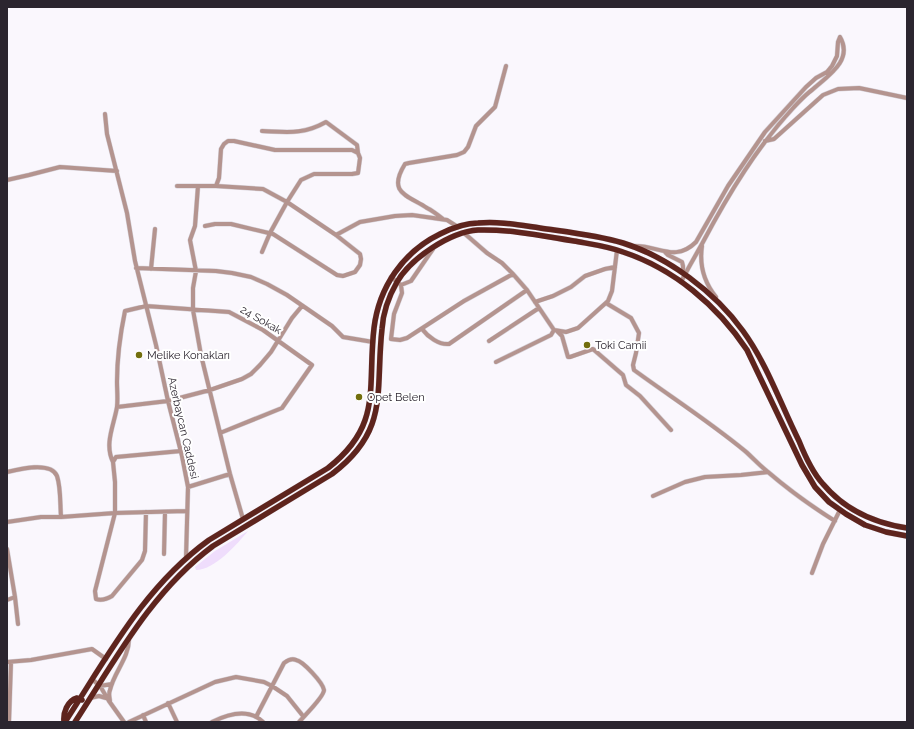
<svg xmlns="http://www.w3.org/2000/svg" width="914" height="729" font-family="Raleway,sans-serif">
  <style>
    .green { fill: #efddfc }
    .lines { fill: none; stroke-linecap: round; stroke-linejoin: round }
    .minor-casing { stroke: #d5d1d8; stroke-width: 5 }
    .highway-casing { stroke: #d5d1d8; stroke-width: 6 }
    .minor { stroke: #b4948f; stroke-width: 4 }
    .highway { stroke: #5e241d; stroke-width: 5.5 }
    .poi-dot { fill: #726e0d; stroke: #fff; stroke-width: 1.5 }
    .labels { text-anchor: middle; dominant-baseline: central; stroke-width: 4; stroke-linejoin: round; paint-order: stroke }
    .street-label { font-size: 11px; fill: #2b252f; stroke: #fff }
    .poi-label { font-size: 11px; fill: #2b252f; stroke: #fff; text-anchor: start }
  </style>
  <rect width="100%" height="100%" fill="#faf7fd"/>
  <path class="green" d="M248,531C238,543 215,570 196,570L195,567L215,551Z"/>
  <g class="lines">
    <defs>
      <path id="minor" d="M105,114L107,134L127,213L135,261L156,345L168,401L182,456L188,487L186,558
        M262,131C287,132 303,135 326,122L357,145L358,153
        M765,141L774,139L823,95L838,89L859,88L907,98
        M7,180L29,175L60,167L117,171
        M177,186H216L263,189L287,202L336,235L360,254L361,259L360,265L355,272L343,276L337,275L273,234L231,224H215L205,226
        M198,186L195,226L190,240L196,271L193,288V310L201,355L230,474L243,519
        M216,186L219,178L221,149L224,144L228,141H234L275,150H352L358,153L360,158L358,173L352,174H314L301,180L287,202L270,233L262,252
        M443,219C438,215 433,211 427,208C407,195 387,193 405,164L409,163L457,155L464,152L468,147L476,126L495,107L506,66
        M464,233L487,253L502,263L513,274
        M336,235L360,222L395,216L412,215L447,220L458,227
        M634,246C658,245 675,263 696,242L728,186L765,132L806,87L816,78L827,72L832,66L837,56L838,42L840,37
        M702,246C699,266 704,282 716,297
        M665,252L668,255L682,262L683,266V273
        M136,268L216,271L232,273L251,277L267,284L287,295L332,326L343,337L373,342
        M151,269L155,229
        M391,277L401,285L402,293L394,314L391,339L400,340L407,338L464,301L513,274L527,290L554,330L566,332L578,328L608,301L612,291L617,250
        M681,282C688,268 696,255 703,242C729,193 757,147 794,107C800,101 805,95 812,90C826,77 854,61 840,37
        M401,285L411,281L433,249
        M535,302L553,296L571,287L585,276L605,269L615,267
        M606,303L631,318L639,333L636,353L633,365L634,370C671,397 710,422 745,451C753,458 760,466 768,472C789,490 811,506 835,521
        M422,329C428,337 439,345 449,344L527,290
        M557,331L562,336L568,357H570L593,349L623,375L626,385L640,396L671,430
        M489,341L539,308
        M496,362L551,335L554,330
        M117,407L168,401L210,390L242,379L251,374L260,365L271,352L292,318L302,306
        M113,462C104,444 114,425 117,407C118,399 117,390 117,382C117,358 120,335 125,311L146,306L229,312L263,330L312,365L282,408L220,433
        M7,472C19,469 51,461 57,476C61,488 60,504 61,517
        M188,487L230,474
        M653,496L685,482L705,477L741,475L768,472
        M146,512L145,551L142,560L112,596C107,599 102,601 96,599L95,591L115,513V482L113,462L116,457L181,451
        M7,522L41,517H61L115,513L186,511
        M7,549L15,597L18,624
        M164,554L165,512
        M812,573L823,544L840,510
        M7,600L15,597
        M7,662L31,660L92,649L106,659
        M93,680L100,686L109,701L124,722
        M100,686L112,684
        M90,698L99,696L106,698
        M110,702C110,698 108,694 110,690C114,672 129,658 129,639
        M168,703L177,722
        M143,715L146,722
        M256,717L284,663C288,660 292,658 296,660C303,661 323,683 324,690C324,697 304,716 299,722
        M9,722L11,662
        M129,722L215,682L236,677L264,682L272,686L287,696L303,716
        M212,722C228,714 249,708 263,722"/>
      <path id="highway" d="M64,722C63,713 67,701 77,698L82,700
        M65,722C108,656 144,587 209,540L328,468C383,425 367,388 374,328C379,287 403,252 440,234C452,228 465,223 478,223C499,221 519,225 540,228C567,232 596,235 623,243C668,257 715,292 743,331C767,364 781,405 799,441C805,456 812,472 823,484C844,509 874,523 907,528
        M75,722C116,659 151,592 213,546L332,474C390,430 375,392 382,329C383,313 389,296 397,282C411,258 450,232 478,230C510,229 543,236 574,241C590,244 607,246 623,252C674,269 717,305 747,350L802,465L815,487L829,502L846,514L865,525L886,532L907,536"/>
    </defs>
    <use href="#minor" class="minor-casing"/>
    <use href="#highway" class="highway-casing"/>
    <use href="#minor" class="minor"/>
    <use href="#highway" class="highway"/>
  </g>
  <g class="poi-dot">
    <circle cx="587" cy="345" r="4"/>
    <circle cx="139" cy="355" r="4"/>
    <circle cx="359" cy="397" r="4"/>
  </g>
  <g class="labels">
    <g class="street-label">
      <text transform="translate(261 320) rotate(30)">24 Sokak</text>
      <text transform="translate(183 428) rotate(77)">Azerbaycan Caddesi</text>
    </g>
    <g class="poi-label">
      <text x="595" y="345">Toki Camii</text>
      <text x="147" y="355">Melike Konakları</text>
      <text x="367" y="397">Opet Belen</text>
    </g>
  </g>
  <rect width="914" height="729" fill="none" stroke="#2b252f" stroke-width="16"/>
</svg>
